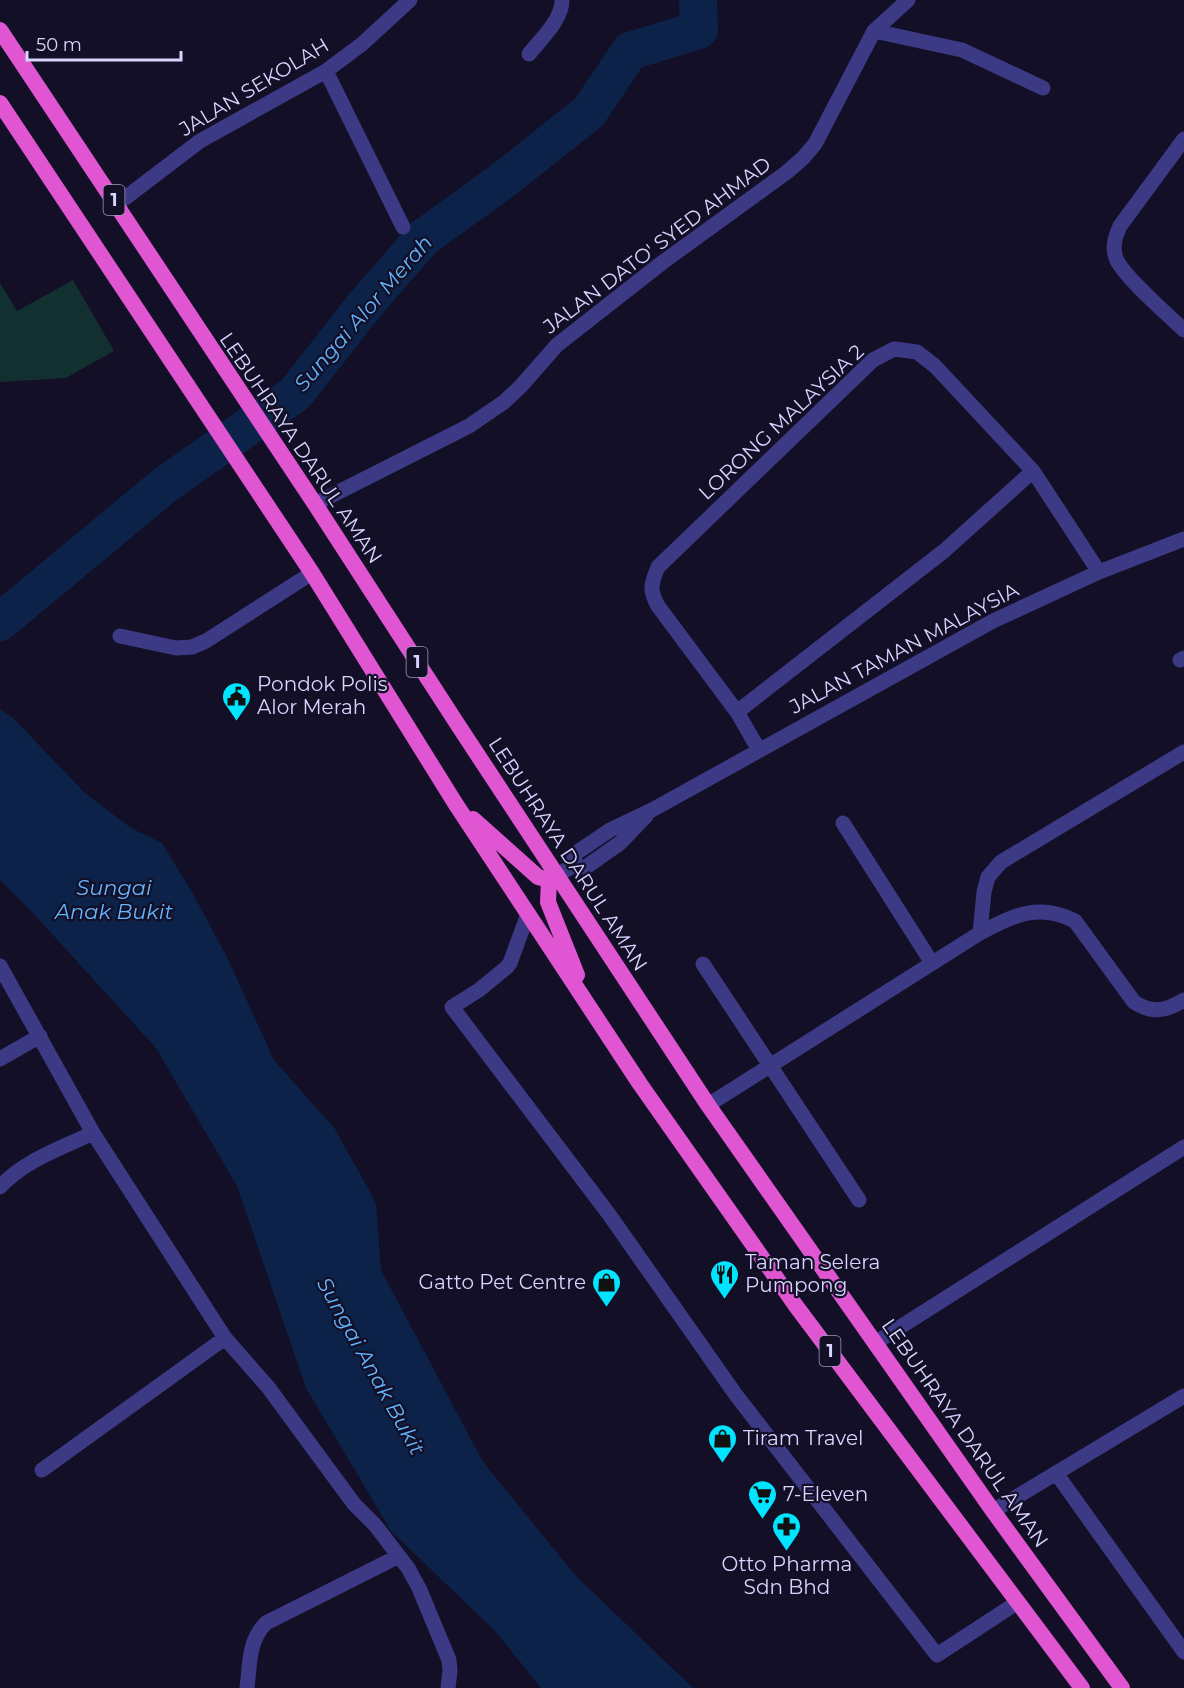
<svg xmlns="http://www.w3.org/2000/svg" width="1184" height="1688" font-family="Montserrat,sans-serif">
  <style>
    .green { fill: #12302f }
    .water { fill: #0c2248 }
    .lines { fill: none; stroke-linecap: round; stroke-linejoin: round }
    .river { stroke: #0c2248; stroke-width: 38 }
    .minor { stroke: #3d3a85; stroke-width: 15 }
    .trunk { stroke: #e055d1; stroke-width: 16 }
    .labels { text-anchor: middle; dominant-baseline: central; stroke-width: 4.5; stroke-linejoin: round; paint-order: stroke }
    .shield { fill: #130f26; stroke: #9e99be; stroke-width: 1.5 }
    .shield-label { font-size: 18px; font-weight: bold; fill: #d9d4ff }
    .street-label { font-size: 20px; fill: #d9d4ff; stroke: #130f26 }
    .poi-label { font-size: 20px; fill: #d9d4ff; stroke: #130f26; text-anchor: start }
    .water-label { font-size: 21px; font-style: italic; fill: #62b6ff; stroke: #130f26 }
  </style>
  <rect width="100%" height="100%" fill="#130f26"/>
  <path class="green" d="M73,280L114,351L66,378L0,382V283L17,311Z"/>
  <path class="water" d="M0,709L13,718L85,793L131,828L162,843L193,894L227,957L274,1060L335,1129L376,1203L381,1270L483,1462L576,1576L693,1688H541L496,1632L391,1531L306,1388L237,1186L156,1048L31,911L0,880Z"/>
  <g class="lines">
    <path class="river" d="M0,622L166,484L295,394L364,306L423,238L502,181L589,112L630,51L699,30L698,0"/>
    <path class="minor" d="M874,31L962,50L1043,88
      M529,54C541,39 562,20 562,0
      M326,71L403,227
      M1184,139L1120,226C1115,237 1112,247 1116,258C1121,274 1169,316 1184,330
      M116,205L200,141L326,71L362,44L410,0
      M315,504L469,426L504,402L521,386L557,345L663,262L787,172L803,158L815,144L874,31L908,0
      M120,636L176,648L192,647L206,641L312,573
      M1180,660L1184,658
      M737,712L944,551L1033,471
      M759,750L737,712L658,606C649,590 651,584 658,567L873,360L894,349L917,352L935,366L1033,471L1099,572
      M843,823L932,963
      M571,867L576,853L610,830L652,810L993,621L1099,572L1184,539
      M564,871L571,867H586L620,843L646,816
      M528,914L510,963L507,967L479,990L452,1007L608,1213L736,1395L937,1655L1018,1602
      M980,933L984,892L988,877L1001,862L1184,752
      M703,964L859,1200
      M0,966L93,1133L225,1338L268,1387L354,1504L375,1525L408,1568L419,1588L449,1660L450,1671L448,1688
      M0,1059L40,1036
      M708,1105L980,933C1013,916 1038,902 1075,921L1134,1002C1152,1014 1166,1011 1184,1000
      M0,1187C25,1160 60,1149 93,1133
      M875,1343L1184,1147
      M42,1470L225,1338
      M1056,1473L1184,1652
      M993,1511L1184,1396
      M247,1688C250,1665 248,1641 266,1623L399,1556"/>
    <path class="trunk" d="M0,30L315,504L458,725L708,1105L993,1511L1122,1688
      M0,103L312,573L455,803L640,1084L796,1306L1082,1688
      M473,819L538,877L549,880L557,875
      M549,880L548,902L577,975"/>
  </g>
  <defs>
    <symbol id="civic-pin" viewBox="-11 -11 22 30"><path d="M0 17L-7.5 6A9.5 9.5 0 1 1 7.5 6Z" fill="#00e5ff" stroke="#130f26"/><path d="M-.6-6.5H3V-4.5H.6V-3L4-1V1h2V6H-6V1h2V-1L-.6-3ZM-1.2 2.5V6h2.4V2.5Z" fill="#111"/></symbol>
    <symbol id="restaurant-pin" viewBox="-11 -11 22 30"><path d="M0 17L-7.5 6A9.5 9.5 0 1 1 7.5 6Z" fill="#00e5ff" stroke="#130f26"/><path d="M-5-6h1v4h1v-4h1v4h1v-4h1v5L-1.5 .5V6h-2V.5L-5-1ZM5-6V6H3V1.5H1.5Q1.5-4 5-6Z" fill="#111"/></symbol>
    <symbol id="shop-pin" viewBox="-11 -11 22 30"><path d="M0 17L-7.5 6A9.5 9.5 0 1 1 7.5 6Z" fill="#00e5ff" stroke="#130f26"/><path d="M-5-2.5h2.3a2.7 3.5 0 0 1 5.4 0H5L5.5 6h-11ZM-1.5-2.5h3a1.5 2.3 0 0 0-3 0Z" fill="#111"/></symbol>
    <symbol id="supermarket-pin" viewBox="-11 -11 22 30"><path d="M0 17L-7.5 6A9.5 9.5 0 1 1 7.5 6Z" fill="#00e5ff" stroke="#130f26"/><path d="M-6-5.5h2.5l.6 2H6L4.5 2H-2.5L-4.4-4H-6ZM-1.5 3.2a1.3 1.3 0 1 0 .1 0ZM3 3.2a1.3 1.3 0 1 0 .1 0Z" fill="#111"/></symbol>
    <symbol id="pharmacy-pin" viewBox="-11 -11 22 30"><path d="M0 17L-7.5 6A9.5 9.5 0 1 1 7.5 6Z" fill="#00e5ff" stroke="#130f26"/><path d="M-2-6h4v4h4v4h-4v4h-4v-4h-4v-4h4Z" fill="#111"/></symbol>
  </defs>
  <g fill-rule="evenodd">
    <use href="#civic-pin" x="220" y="680" width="33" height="45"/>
    <use href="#restaurant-pin" x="708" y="1258" width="33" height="45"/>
    <use href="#shop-pin" x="590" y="1266" width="33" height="45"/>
    <use href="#shop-pin" x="706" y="1422" width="33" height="45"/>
    <use href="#supermarket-pin" x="746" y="1478" width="33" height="45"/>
    <use href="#pharmacy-pin" x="770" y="1510" width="33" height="45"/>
  </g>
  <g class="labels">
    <g class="shield">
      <rect x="103.5" y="185" width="21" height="30" rx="4.5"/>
      <rect x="406.5" y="647" width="21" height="30" rx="4.5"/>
      <rect x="819.5" y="1336" width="21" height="30" rx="4.5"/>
    </g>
    <g class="shield-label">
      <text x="114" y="200">1</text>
      <text x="417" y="662">1</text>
      <text x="830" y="1351">1</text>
    </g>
    <g class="street-label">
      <text transform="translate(254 87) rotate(-31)">JALAN SEKOLAH</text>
      <text transform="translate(657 245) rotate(-37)">JALAN DATO' SYED AHMAD</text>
      <text transform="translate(781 422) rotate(-43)">LORONG MALAYSIA 2</text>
      <text transform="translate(301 448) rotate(56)">LEBUHRAYA DARUL AMAN</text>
      <text transform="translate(904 648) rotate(-28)">JALAN TAMAN MALAYSIA</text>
      <text transform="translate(568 854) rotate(57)">LEBUHRAYA DARUL AMAN</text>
      <text transform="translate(965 1433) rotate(55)">LEBUHRAYA DARUL AMAN</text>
    </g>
    <g class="poi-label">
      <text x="257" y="684">Pondok Polis<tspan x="257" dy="23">Alor Merah</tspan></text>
      <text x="745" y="1262">Taman Selera<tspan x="745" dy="23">Pumpong</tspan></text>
      <text x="586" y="1282" text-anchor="end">Gatto Pet Centre</text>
      <text x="743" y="1438">Tiram Travel</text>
      <text x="783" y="1494">7-Eleven</text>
      <text x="787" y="1564" text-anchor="middle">Otto Pharma<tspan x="787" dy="23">Sdn Bhd</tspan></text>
    </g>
    <g class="water-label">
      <text transform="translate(363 313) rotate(-49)">Sungai Alor Merah</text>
      <text x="114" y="887">Sungai<tspan x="114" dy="24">Anak Bukit</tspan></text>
      <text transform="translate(371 1366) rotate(61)">Sungai Anak Bukit</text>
    </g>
  </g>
  <path d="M27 51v9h154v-9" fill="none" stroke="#d9d4ff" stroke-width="3"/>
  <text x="36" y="51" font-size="18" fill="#d9d4ff" stroke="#130f26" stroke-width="4.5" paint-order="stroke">50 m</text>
</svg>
